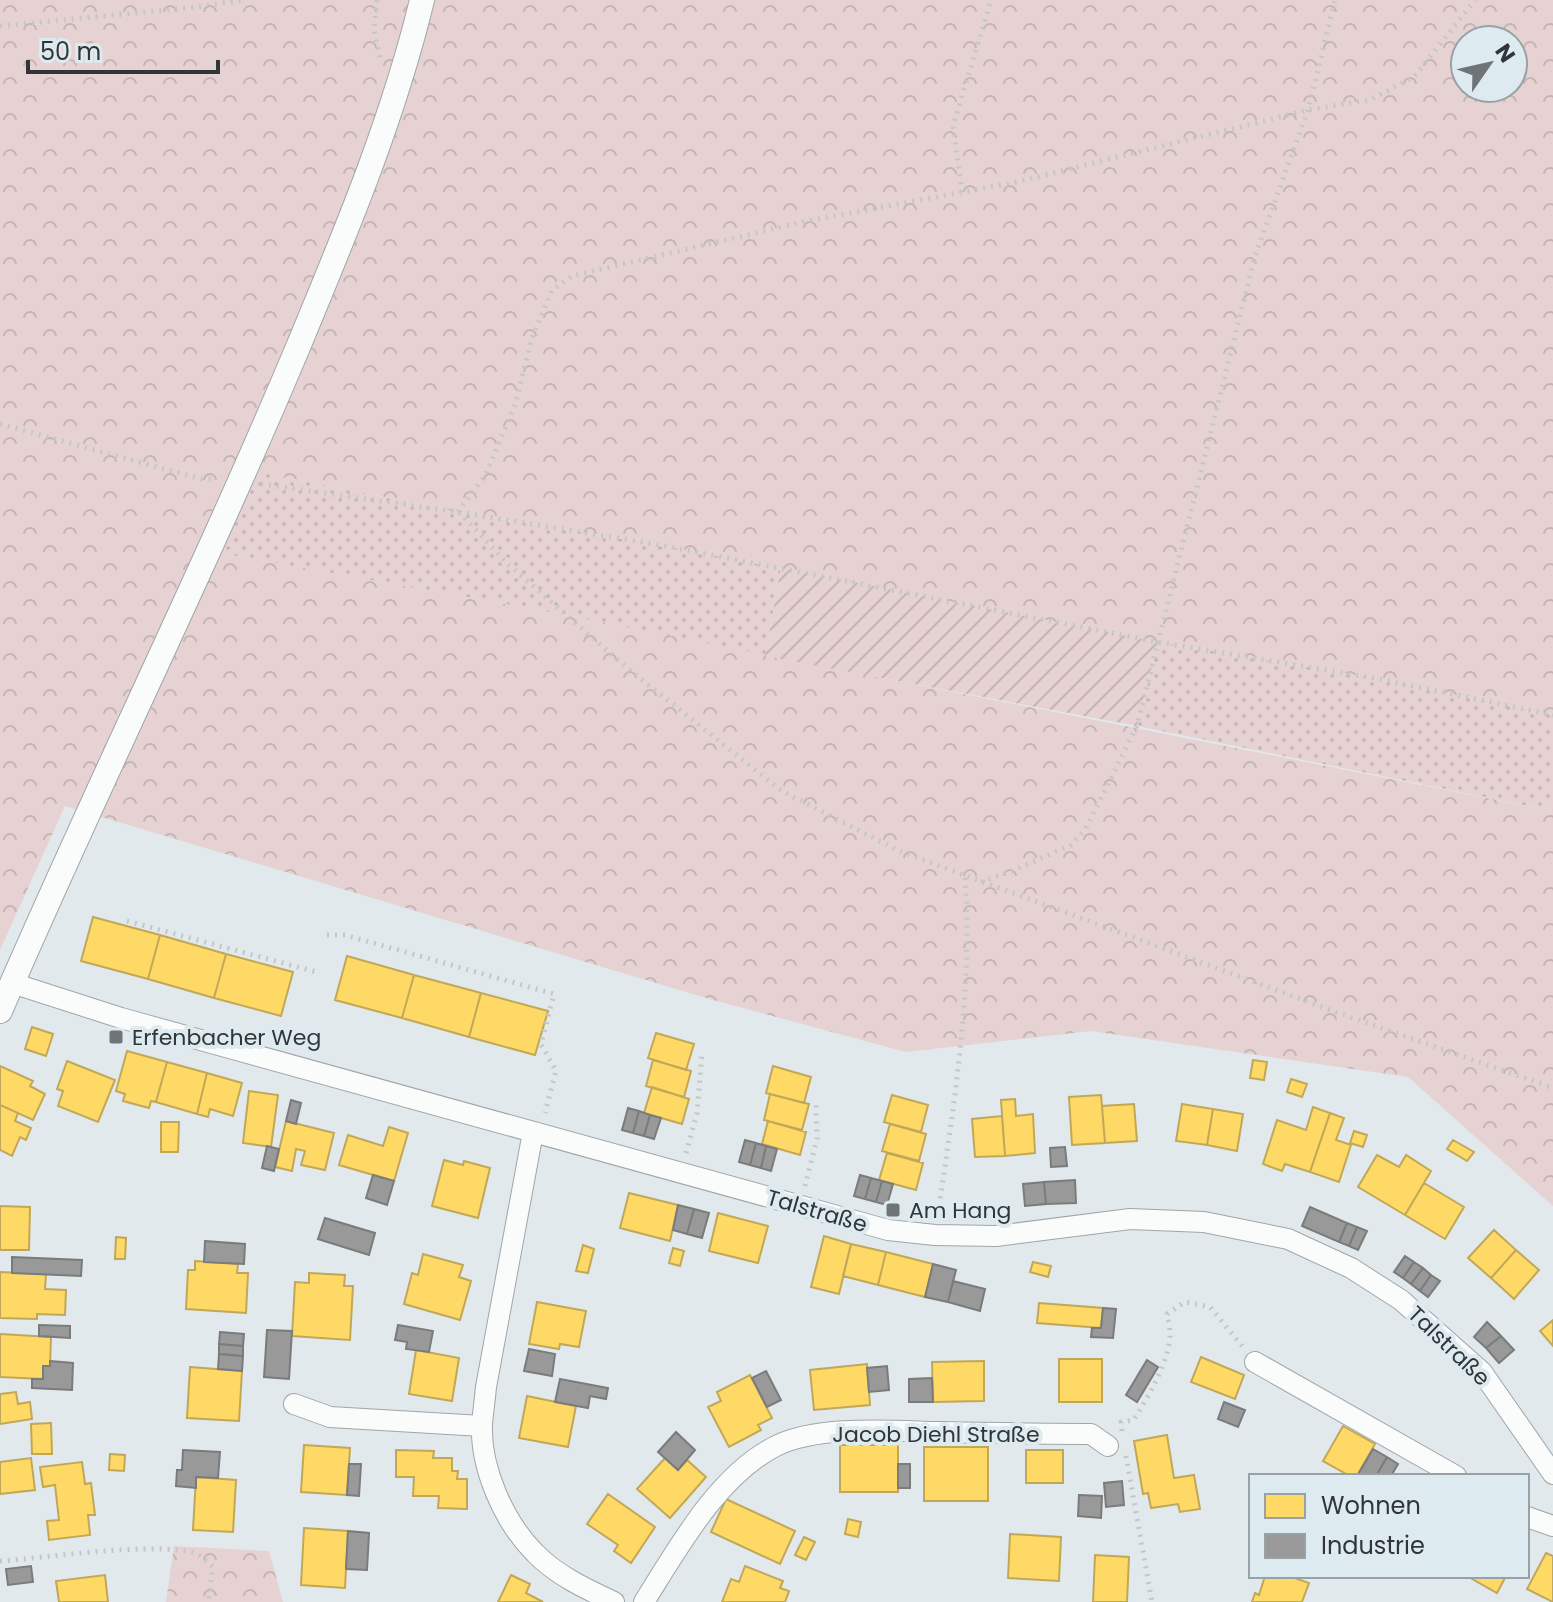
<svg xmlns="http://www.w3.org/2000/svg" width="1553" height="1602" font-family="Poppins,sans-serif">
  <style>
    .grass { fill: url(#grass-dots) }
    .forest { fill: url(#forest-crowns); fill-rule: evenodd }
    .garden { fill: url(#garden-furrows) }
    .homes { fill: #ffd966; stroke: #c1a858; stroke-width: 2 }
    .industry { fill: #999; stroke: #7a7b7c; stroke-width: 2 }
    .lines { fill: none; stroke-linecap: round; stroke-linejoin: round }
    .minor-casing { stroke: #a0a5a8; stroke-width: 22 }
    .tertiary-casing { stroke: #a0a5a8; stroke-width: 26 }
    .path { stroke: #c4c7c8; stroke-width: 5; stroke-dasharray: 2 6; stroke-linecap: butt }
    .minor { stroke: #fafcfc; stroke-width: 20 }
    .tertiary { stroke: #fafcfc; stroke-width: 24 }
    .poi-dot { fill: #6f7477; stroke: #ddeaf0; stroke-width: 3 }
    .labels { text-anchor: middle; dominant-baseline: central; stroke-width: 8; stroke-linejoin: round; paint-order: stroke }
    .poi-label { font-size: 22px; fill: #313538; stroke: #ddeaf0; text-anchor: start }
    .street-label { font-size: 22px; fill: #313538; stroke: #ddeaf0 }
  </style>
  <defs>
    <pattern id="grass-dots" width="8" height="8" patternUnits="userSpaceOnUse" patternTransform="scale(2)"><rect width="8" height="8" fill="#e6d2d2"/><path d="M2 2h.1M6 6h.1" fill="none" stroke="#c6b5b5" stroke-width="1.8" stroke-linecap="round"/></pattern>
    <pattern id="forest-crowns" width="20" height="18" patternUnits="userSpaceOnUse" patternTransform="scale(2)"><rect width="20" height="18" fill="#e6d2d2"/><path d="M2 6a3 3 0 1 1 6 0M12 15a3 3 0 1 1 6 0" fill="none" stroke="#c6b5b5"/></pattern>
    <pattern id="garden-furrows" width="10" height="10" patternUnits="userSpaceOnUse" patternTransform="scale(2)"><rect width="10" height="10" fill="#e6d2d2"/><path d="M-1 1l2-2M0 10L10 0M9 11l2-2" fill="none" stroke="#c6b5b5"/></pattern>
  </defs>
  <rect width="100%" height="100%" fill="#e1e9ec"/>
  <path class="grass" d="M247,469L458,512L660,545L781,568L765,656L566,615L208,551Z
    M1158,642L1379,679L1553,715V811L1137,726Z"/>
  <path class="forest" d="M0,0H1553V715L1379,679L1158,642L660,545L458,512L247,469L209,551L566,615L1553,811V1206L1408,1077L1091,1031L906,1052L713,1000L65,806L0,950ZM1465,40H1513V88H1465Z
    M174,1546L269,1551L283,1602H166Z"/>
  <path class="garden" d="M781,568L1158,642L1137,726L765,656Z"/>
  <path class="homes" d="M93,917L160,935L148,979L81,961Z
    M160,935L226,954L214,998L148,979Z
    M226,954L293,972L281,1016L214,998Z
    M347,956L414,975L402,1018L335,1000Z
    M414,975L481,993L469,1037L402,1018Z
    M481,993L548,1011L535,1055L469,1037Z
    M32,1027L53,1034L46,1056L25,1049Z
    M656,1033L694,1044L686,1070L648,1058Z
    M127,1051L167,1062L156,1102L151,1101L149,1108L123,1101L125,1094L116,1091Z
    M653,1060L691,1071L684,1097L646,1086Z
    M1253,1060L1267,1062L1264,1080L1250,1078Z
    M67,1061L115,1080L98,1122L58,1106L63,1091L57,1089Z
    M167,1062L207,1073L197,1114L156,1102Z
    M0,1066L33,1081L30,1086L45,1094L33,1120L0,1105Z
    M773,1066L811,1077L804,1103L766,1093Z
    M207,1073L242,1083L233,1116L210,1109L208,1117L197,1114Z
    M1291,1079L1307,1084L1302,1097L1287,1092Z
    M652,1087L689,1099L682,1124L644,1113Z
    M249,1091L278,1095L271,1147L243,1143Z
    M770,1094L809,1104L802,1130L764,1120Z
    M892,1095L928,1105L921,1132L884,1122Z
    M1101,1095L1105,1143L1072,1145L1069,1097Z
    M1015,1099L1016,1116L1033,1114L1035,1153L1005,1156L1001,1100Z
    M1134,1104L1137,1141L1105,1143L1102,1106Z
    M1182,1104L1213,1109L1207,1145L1176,1141Z
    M0,1105L18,1113L15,1121L31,1128L26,1140L20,1137L12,1156L0,1150Z
    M1313,1107L1330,1113L1310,1172L1285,1164L1282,1171L1263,1164L1277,1120L1306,1130Z
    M1213,1109L1243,1114L1237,1151L1207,1145Z
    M1330,1113L1344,1118L1336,1140L1351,1145L1339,1182L1310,1172Z
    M1002,1116L1005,1156L975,1157L972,1119Z
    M286,1121L334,1133L325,1170L301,1165L305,1151L296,1149L292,1171L275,1167Z
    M768,1121L806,1132L800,1155L762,1144Z
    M161,1122H179L178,1152H161Z
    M890,1124L926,1134L919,1161L882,1151Z
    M389,1127L408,1133L394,1181L339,1165L348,1135L383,1146Z
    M1354,1131L1367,1135L1363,1147L1350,1143Z
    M1453,1140L1474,1152L1467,1161L1447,1149Z
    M887,1153L923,1163L916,1190L879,1180Z
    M1377,1155L1399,1167L1406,1155L1431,1171L1405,1215L1358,1187Z
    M444,1160L463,1165L464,1161L490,1168L478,1218L432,1206Z
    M1424,1183L1464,1207L1445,1239L1405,1215Z
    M629,1193L678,1205L670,1241L620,1228Z
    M0,1206L30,1207L29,1250H0Z
    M718,1213L768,1226L758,1263L709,1251Z
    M1494,1230L1516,1250L1491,1278L1468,1258Z
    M824,1236L851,1244L839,1294L811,1287Z
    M116,1237L126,1238L125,1259H115Z
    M851,1244L886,1252L878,1285L843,1276Z
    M583,1245L594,1249L588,1273L576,1271Z
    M673,1248L684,1251L680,1266L669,1263Z
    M1516,1250L1539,1270L1514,1299L1491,1278Z
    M886,1252L933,1264L925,1297L878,1285Z
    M423,1254L463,1265L459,1277L471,1281L460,1320L404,1304L412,1273L418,1275Z
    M195,1261L238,1264L237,1273H248L246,1313L186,1309L188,1270H195Z
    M1033,1262L1051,1266L1048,1277L1030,1272Z
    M0,1272L46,1274L45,1289L66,1290L65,1315L37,1314V1319L0,1318Z
    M309,1273L345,1275L344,1286H353L350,1340L292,1336L295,1282L309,1283Z
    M537,1302L586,1311L579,1347L560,1344L559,1349L529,1344Z
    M1039,1303L1103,1308L1101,1328L1037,1323Z
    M1553,1320V1346L1540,1331Z
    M0,1334L51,1337L50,1366H43V1379L0,1377Z
    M416,1350L459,1358L452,1401L409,1394Z
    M1201,1357L1244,1375L1235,1399L1191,1382Z
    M1059,1359H1102V1402H1059Z
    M984,1361V1401L933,1402L932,1362Z
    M867,1364L870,1405L814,1410L810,1370Z
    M190,1367L242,1371L239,1421L187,1418Z
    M750,1375L772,1418L758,1425L761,1430L729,1447L708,1407L721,1401L717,1392Z
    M16,1392L18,1404L30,1402L32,1419L0,1424V1394Z
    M527,1396L576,1406L568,1447L519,1438Z
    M51,1423L52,1454H32L31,1424Z
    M1343,1426L1375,1444L1357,1476H1350L1323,1461Z
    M1167,1435L1174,1478L1194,1475L1200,1509L1180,1512L1178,1504L1151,1508L1148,1493L1143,1494L1134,1441Z
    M304,1445L350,1448L347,1495L301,1492Z
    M840,1445H898V1492H840Z
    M924,1447H988V1501H924Z
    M396,1450L434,1451L433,1458H452V1471H458L457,1479H467V1509L438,1508L439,1496H413L414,1477H396Z
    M1026,1450H1063V1483H1026Z
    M110,1454L125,1455L124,1471L109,1470Z
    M31,1458L35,1490L0,1494V1462Z
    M665,1458L678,1470L687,1460L706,1477L670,1518L637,1489Z
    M82,1462L85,1484L91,1483L95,1515H88L90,1535L49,1540L47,1521L59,1520L55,1485L43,1487L40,1467Z
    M196,1477L236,1480L233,1532L193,1530Z
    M608,1494L655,1527L631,1563L614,1551L618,1545L587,1524Z
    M726,1499L795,1531L780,1564L711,1532Z
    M848,1519L861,1522L858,1537L845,1534Z
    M304,1528L348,1531L345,1588L301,1585Z
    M1010,1534L1061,1537L1059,1581L1008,1578Z
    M804,1537L815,1542L806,1560L795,1555Z
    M1546,1553L1553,1556V1602L1527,1589Z
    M1095,1555L1129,1557L1127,1602H1093Z
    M745,1566L783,1581L780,1588L789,1591L785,1602H722L731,1579L739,1582Z
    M105,1575L108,1602H59L56,1581Z
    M511,1575L530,1584L526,1593L543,1602H498Z
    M1265,1576H1289L1309,1583L1302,1602H1252L1255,1593L1259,1595Z
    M1467,1576H1506L1497,1593Z"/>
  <path class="industry" d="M291,1100L301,1103L296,1124L286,1121Z
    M628,1108L639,1111L633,1133L622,1130Z
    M639,1111L650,1115L644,1136L633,1133Z
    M650,1115L661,1118L654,1139L644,1136Z
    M745,1140L756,1143L750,1165L739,1162Z
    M756,1143L766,1146L761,1168L750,1165Z
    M267,1146L279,1149L274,1171L262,1168Z
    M766,1146L777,1149L771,1171L761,1168Z
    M1065,1147L1067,1166L1051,1167L1050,1148Z
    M373,1175L394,1181L387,1205L366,1198Z
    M860,1175L871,1178L865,1199L854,1196Z
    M871,1178L882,1181L876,1202L865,1199Z
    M1075,1180L1076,1203L1046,1204L1044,1182Z
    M882,1181L893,1184L887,1205L876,1202Z
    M1044,1182L1046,1204L1025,1206L1023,1184Z
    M678,1205L694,1209L687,1234L673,1230Z
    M1310,1207L1347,1223L1339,1242L1302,1226Z
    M694,1209L709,1213L702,1238L687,1234Z
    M325,1218L375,1233L369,1255L318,1239Z
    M1347,1223L1357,1227L1349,1246L1339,1242Z
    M1357,1227L1367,1231L1358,1250L1349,1246Z
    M205,1241L245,1244L244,1264L204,1262Z
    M1405,1256L1414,1262L1403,1278L1394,1272Z
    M12,1257L82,1260L81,1276L12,1273Z
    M1414,1262L1423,1268L1411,1284L1403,1278Z
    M933,1264L956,1270L948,1302L925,1297Z
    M1423,1268L1431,1275L1420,1291L1411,1284Z
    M1431,1275L1440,1281L1428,1297L1420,1291Z
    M953,1281L985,1289L980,1311L948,1302Z
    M1103,1308L1116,1309L1113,1338L1091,1337L1092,1328H1101Z
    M1487,1322L1501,1336L1486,1348L1474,1337Z
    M39,1325L70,1326V1338L39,1336Z
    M398,1325L433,1331L429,1352L406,1349L407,1342L395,1340Z
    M267,1330L292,1331L289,1379L264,1377Z
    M220,1332L244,1334L243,1346L219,1344Z
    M1501,1336L1514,1350L1499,1363L1486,1348Z
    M219,1344L243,1346V1356L219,1354Z
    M529,1349L555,1354L552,1376L524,1371Z
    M219,1354L243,1356L242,1371L218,1369Z
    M1147,1360L1158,1367L1137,1402L1126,1395Z
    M50,1361L73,1363L72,1390L32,1388V1379H43V1366H50Z
    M887,1366L889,1390L869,1392L867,1368Z
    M766,1371L781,1400L767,1407L752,1378Z
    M932,1378L933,1402H909V1379Z
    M560,1379L608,1388L606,1399L590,1396L588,1408L555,1402Z
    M1224,1402L1245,1410L1238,1427L1218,1419Z
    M676,1432L695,1450L678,1470L658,1452Z
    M1373,1449L1387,1457L1376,1476H1357Z
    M183,1450L220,1452L218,1478L196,1477V1488L176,1486L177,1470H182Z
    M1387,1457L1398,1464L1391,1476H1376Z
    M349,1464H361L359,1496L347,1495Z
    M898,1464H910V1488H898Z
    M1122,1481L1124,1505L1106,1507L1104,1483Z
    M1079,1495L1102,1496L1101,1518L1078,1516Z
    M348,1531L369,1533L367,1570L346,1569Z
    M31,1566L33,1582L8,1585L6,1569Z"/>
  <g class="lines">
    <defs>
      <path id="minor" d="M12,983L121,1018L888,1230L935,1235L996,1236L1130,1219L1204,1222L1288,1239L1351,1268L1401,1300L1482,1372L1553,1474
        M533,1132L486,1387C485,1399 483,1412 482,1424C480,1468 504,1522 535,1553C556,1575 586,1589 614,1602
        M1255,1362L1456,1476
        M294,1404L330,1417L482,1426
        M1527,1517L1553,1526
        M644,1602C678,1548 718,1475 776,1446C818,1425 892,1431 939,1432C990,1433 1040,1434 1091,1434L1108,1446"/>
      <path id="tertiary" d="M0,1011C96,788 204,571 298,347C345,234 393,120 422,0"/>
    </defs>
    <use href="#minor" class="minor-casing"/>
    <use href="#tertiary" class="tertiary-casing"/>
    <path class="path" d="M377,0L374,30L380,58
      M0,26L197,7L242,0
      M962,192L953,126L991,0
      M0,424L201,479H216
      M261,484L458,512L660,545L1158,642L1379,679L1553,715
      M458,512L486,474L515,404L532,338L552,290L572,276L807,221L1012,183L1308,110L1369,100L1414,77L1475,0
      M459,512L509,565L626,667L782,791L899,851L1333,1011L1553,1088
      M981,882L1012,871L1071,845L1085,830L1137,726L1255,256L1308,110L1335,0
      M127,921L316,972
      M327,935H345L554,994L541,1044L556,1071L545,1113
      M686,1153L697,1113L702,1053
      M805,1186L817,1139L816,1102
      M938,1214C954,1103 973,989 965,876
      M1122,1431L1121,1422L1133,1420C1147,1401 1171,1357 1170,1333C1170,1327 1168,1320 1167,1314L1185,1302L1210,1307L1242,1346
      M1126,1456L1152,1602
      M0,1561C56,1557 132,1544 187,1551C198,1553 205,1559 213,1567L208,1602"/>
    <use href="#minor" class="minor"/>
    <use href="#tertiary" class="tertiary"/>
  </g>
  <g class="poi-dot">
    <rect x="108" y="1029" width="16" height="16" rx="4"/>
    <rect x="885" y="1202" width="16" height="16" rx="4"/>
  </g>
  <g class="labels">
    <g class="poi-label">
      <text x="132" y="1037">Erfenbacher Weg</text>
      <text x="909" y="1210">Am Hang</text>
    </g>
    <g class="street-label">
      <text transform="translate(817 1211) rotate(16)">Talstraße</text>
      <text transform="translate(1449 1346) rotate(44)">Talstraße</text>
      <text x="936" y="1434">Jacob Diehl Straße</text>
    </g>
  </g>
  <rect x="1249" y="1474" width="280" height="104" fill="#ddeaf0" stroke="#98a2a6" stroke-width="2"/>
  <rect x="1265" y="1494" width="40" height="24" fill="#ffd966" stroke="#98a2a6" stroke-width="2"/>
  <text x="1321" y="1514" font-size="24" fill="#313538">Wohnen</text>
  <rect x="1265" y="1534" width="40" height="24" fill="#999999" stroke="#98a2a6" stroke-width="2"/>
  <text x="1321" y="1554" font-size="24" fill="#313538">Industrie</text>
  <g transform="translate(1489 64) rotate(56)"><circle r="38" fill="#ddeaf0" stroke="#98a2a6" stroke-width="2"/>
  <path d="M0-6L14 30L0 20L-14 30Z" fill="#6f7477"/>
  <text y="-12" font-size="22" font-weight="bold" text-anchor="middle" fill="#313538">N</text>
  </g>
  <path d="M28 60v12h190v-12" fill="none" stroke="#313538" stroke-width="4"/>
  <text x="40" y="60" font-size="24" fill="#313538" stroke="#ddeaf0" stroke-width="6" paint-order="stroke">50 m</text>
</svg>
